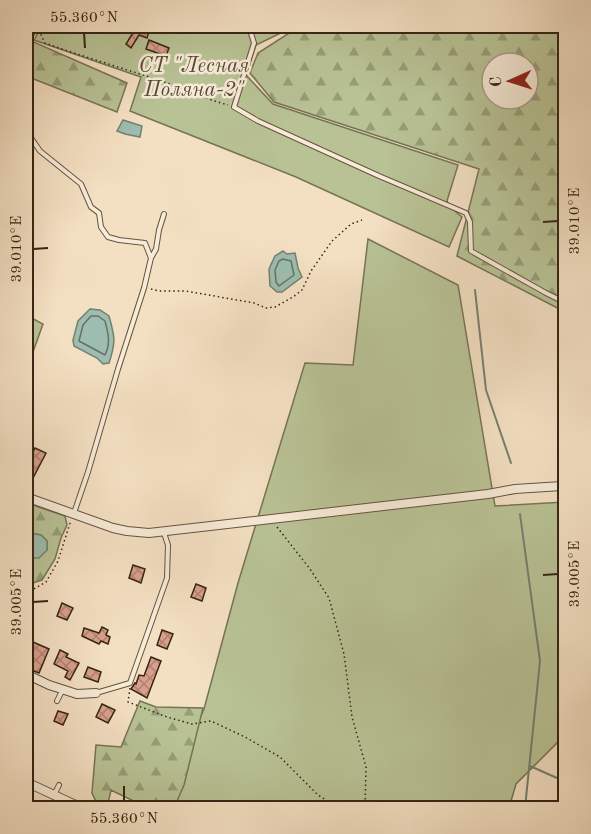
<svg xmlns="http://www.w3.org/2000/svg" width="591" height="834" font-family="'Old Standard TT',serif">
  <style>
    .green { fill: #b8c295; stroke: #767454; stroke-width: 1.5 }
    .forest { fill: url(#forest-firs); stroke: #767454; stroke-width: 1.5; fill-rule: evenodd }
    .water { fill: #9cbdaf; stroke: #738071; stroke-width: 1.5 }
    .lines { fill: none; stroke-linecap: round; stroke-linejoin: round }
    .shore { stroke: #687161; stroke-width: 1.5 }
    .stream { stroke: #738071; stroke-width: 2 }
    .building { fill: url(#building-cross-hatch); stroke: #352513; stroke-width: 1.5 }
    .service-casing { stroke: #64543f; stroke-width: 6 }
    .minor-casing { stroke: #64543f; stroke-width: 10 }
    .path { stroke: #352513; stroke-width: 1.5; stroke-dasharray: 1.5 3; stroke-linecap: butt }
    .service { stroke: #f7ead7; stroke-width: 4 }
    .minor { stroke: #f7ead7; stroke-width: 8 }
    .ticks { fill: none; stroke: #352513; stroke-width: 2 }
    .labels { text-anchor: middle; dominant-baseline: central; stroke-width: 5; stroke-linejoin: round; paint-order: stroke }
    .park-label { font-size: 21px; font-style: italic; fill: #564c34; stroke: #f7ead7 }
    .neatline { fill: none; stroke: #352513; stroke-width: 2 }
    .ticks-label { font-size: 15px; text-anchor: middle; fill: #352513 }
  </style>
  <defs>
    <pattern id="forest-firs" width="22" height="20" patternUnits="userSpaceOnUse" patternTransform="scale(1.5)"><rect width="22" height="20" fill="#b8c295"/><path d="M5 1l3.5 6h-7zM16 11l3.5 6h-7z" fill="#969d78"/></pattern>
    <pattern id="building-cross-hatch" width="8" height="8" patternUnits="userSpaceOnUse" patternTransform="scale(1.5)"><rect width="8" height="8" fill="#d89f8b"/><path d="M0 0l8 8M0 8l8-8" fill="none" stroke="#b08170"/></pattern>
  </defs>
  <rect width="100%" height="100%" fill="#f3dfc2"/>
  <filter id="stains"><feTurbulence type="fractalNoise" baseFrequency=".00333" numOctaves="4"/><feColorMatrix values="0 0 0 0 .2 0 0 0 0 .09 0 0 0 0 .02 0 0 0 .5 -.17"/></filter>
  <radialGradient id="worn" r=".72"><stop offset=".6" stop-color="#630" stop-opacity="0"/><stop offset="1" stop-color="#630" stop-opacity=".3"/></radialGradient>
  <path class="green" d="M42,26H295L256,45L246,75L273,104L458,165L447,201L450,207L462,217L449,247L296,177L130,111L141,77L34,40Z
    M368,239L458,285L495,506L565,502V740L559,741L516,784L509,808H159L204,709L238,583L305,363L353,365Z
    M26,315L43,324L29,363H26Z"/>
  <path class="forest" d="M26,26H39L31,41L127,83L117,112L26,76Z
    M300,26H565V312L457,256L479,169L274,102L250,73L258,53ZM492,63H528V99H492Z
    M27,503L65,516L67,525L61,538L55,559L42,580L26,585V554L31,558L47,550V541L41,535L29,533L26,537V506Z
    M140,701L156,707L203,708L184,785L174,808H148L111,790L107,808H99L92,793L96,745L121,747Z"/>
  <path class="water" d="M123,120L142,126L140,137L125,134L117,131Z
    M283,251L287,254L295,253L298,268L302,277L282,292H277L270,286L269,269L275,256Z
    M90,309L100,310L109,316C115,337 116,342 109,363L103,364L97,358L74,346L73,340L78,321Z
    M29,533L41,535L47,541V550L39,558H31L26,554V537Z"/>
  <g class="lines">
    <path class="shore" d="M283,259L291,261L294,275L279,286L276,282L275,270L279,261Z
      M91,316H98L105,321C108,332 111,344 105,355L79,341L83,325Z"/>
    <path class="stream" d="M475,290L486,390L511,463
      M520,514L540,661L525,808
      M530,766L566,782"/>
  </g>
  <path class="building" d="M137,26L149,31L147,38L139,35L131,48L126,44Z
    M149,40L169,48L166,56L146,49Z
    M35,448L46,453L32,480L26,477V466Z
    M133,565L145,569L141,583L129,578Z
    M196,584L206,588L202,601L191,597Z
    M62,603L73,608L67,620L57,616Z
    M102,627L108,630L106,635L110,637L108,644L101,641L99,644L82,636L84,628L99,633Z
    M162,630L173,634L167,649L157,645Z
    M26,639L49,649L39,673L26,668Z
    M60,650L68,654L66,657L79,663L70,680L65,677L68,671L54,664Z
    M151,657L161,661L147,698L131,689L135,683L136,684L139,675L144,676Z
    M88,667L101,672L98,682L84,677Z
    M102,704L115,710L108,723L96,717Z
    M58,711L68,714L63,725L54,721Z"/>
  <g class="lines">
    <defs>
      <path id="service" d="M225,26L243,31L250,30
        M250,26V30L254,43L234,107L258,121L379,176L466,213L470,222L471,251L546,293L566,303
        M26,124L31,138L40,151L81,184L91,207L99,213L101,227L108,237L119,240L145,243L151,258
        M74,513L88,472L118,369L144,288L151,258L156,249L159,230L164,214
        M96,693L130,683L167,578L168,545L164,533
        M57,701L62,691
        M54,795L59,785"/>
      <path id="minor" d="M26,497L113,528L127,531L149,533L488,494L515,489L562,486L566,484
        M26,674L49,685L77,694L96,693
        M26,782L82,808"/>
    </defs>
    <use href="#service" class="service-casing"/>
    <use href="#minor" class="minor-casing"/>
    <path class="path" d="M45,26L41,35L45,43C84,57 123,68 161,81C184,88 205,99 228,105
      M151,289L159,291H186L254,303L266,308L275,307L293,297L302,290L311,271L332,241L351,224L362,220
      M277,527L310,569L329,598L344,654L352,717L366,767L365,808
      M26,585L34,589L46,582L58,561L71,520
      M130,688L128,702L167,717L192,724L211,721L245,737L280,757L318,795L338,808"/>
    <use href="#service" class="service"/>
    <use href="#minor" class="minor"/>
  </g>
  <path class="ticks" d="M84,33L85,48M543,222L558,221M33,249L48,248M543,575L558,574M33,602L48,601M124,786V801"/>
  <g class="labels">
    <g class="park-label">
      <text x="194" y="66">СТ "Лесная<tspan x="194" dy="24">Поляна-2"</tspan></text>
    </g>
  </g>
  <rect width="591" height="834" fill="none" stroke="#f3dfc2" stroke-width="66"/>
  <g transform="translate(510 81) rotate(267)"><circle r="28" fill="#f7ead7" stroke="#a99b89" stroke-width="1.5"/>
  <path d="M0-4.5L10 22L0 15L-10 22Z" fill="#8f2418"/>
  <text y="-9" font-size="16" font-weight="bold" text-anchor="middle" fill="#352513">С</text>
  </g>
  <rect x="33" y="33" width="525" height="768" class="neatline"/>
  <g class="ticks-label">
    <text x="84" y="22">55.360°N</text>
    <text transform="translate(574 221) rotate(-90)" y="5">39.010°E</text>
    <text transform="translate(16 249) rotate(-90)" y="5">39.010°E</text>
    <text transform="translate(574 574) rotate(-90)" y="5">39.005°E</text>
    <text transform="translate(16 602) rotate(-90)" y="5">39.005°E</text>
    <text x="124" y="823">55.360°N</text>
  </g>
  <rect width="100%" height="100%" filter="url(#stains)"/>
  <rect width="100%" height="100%" fill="url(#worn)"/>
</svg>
